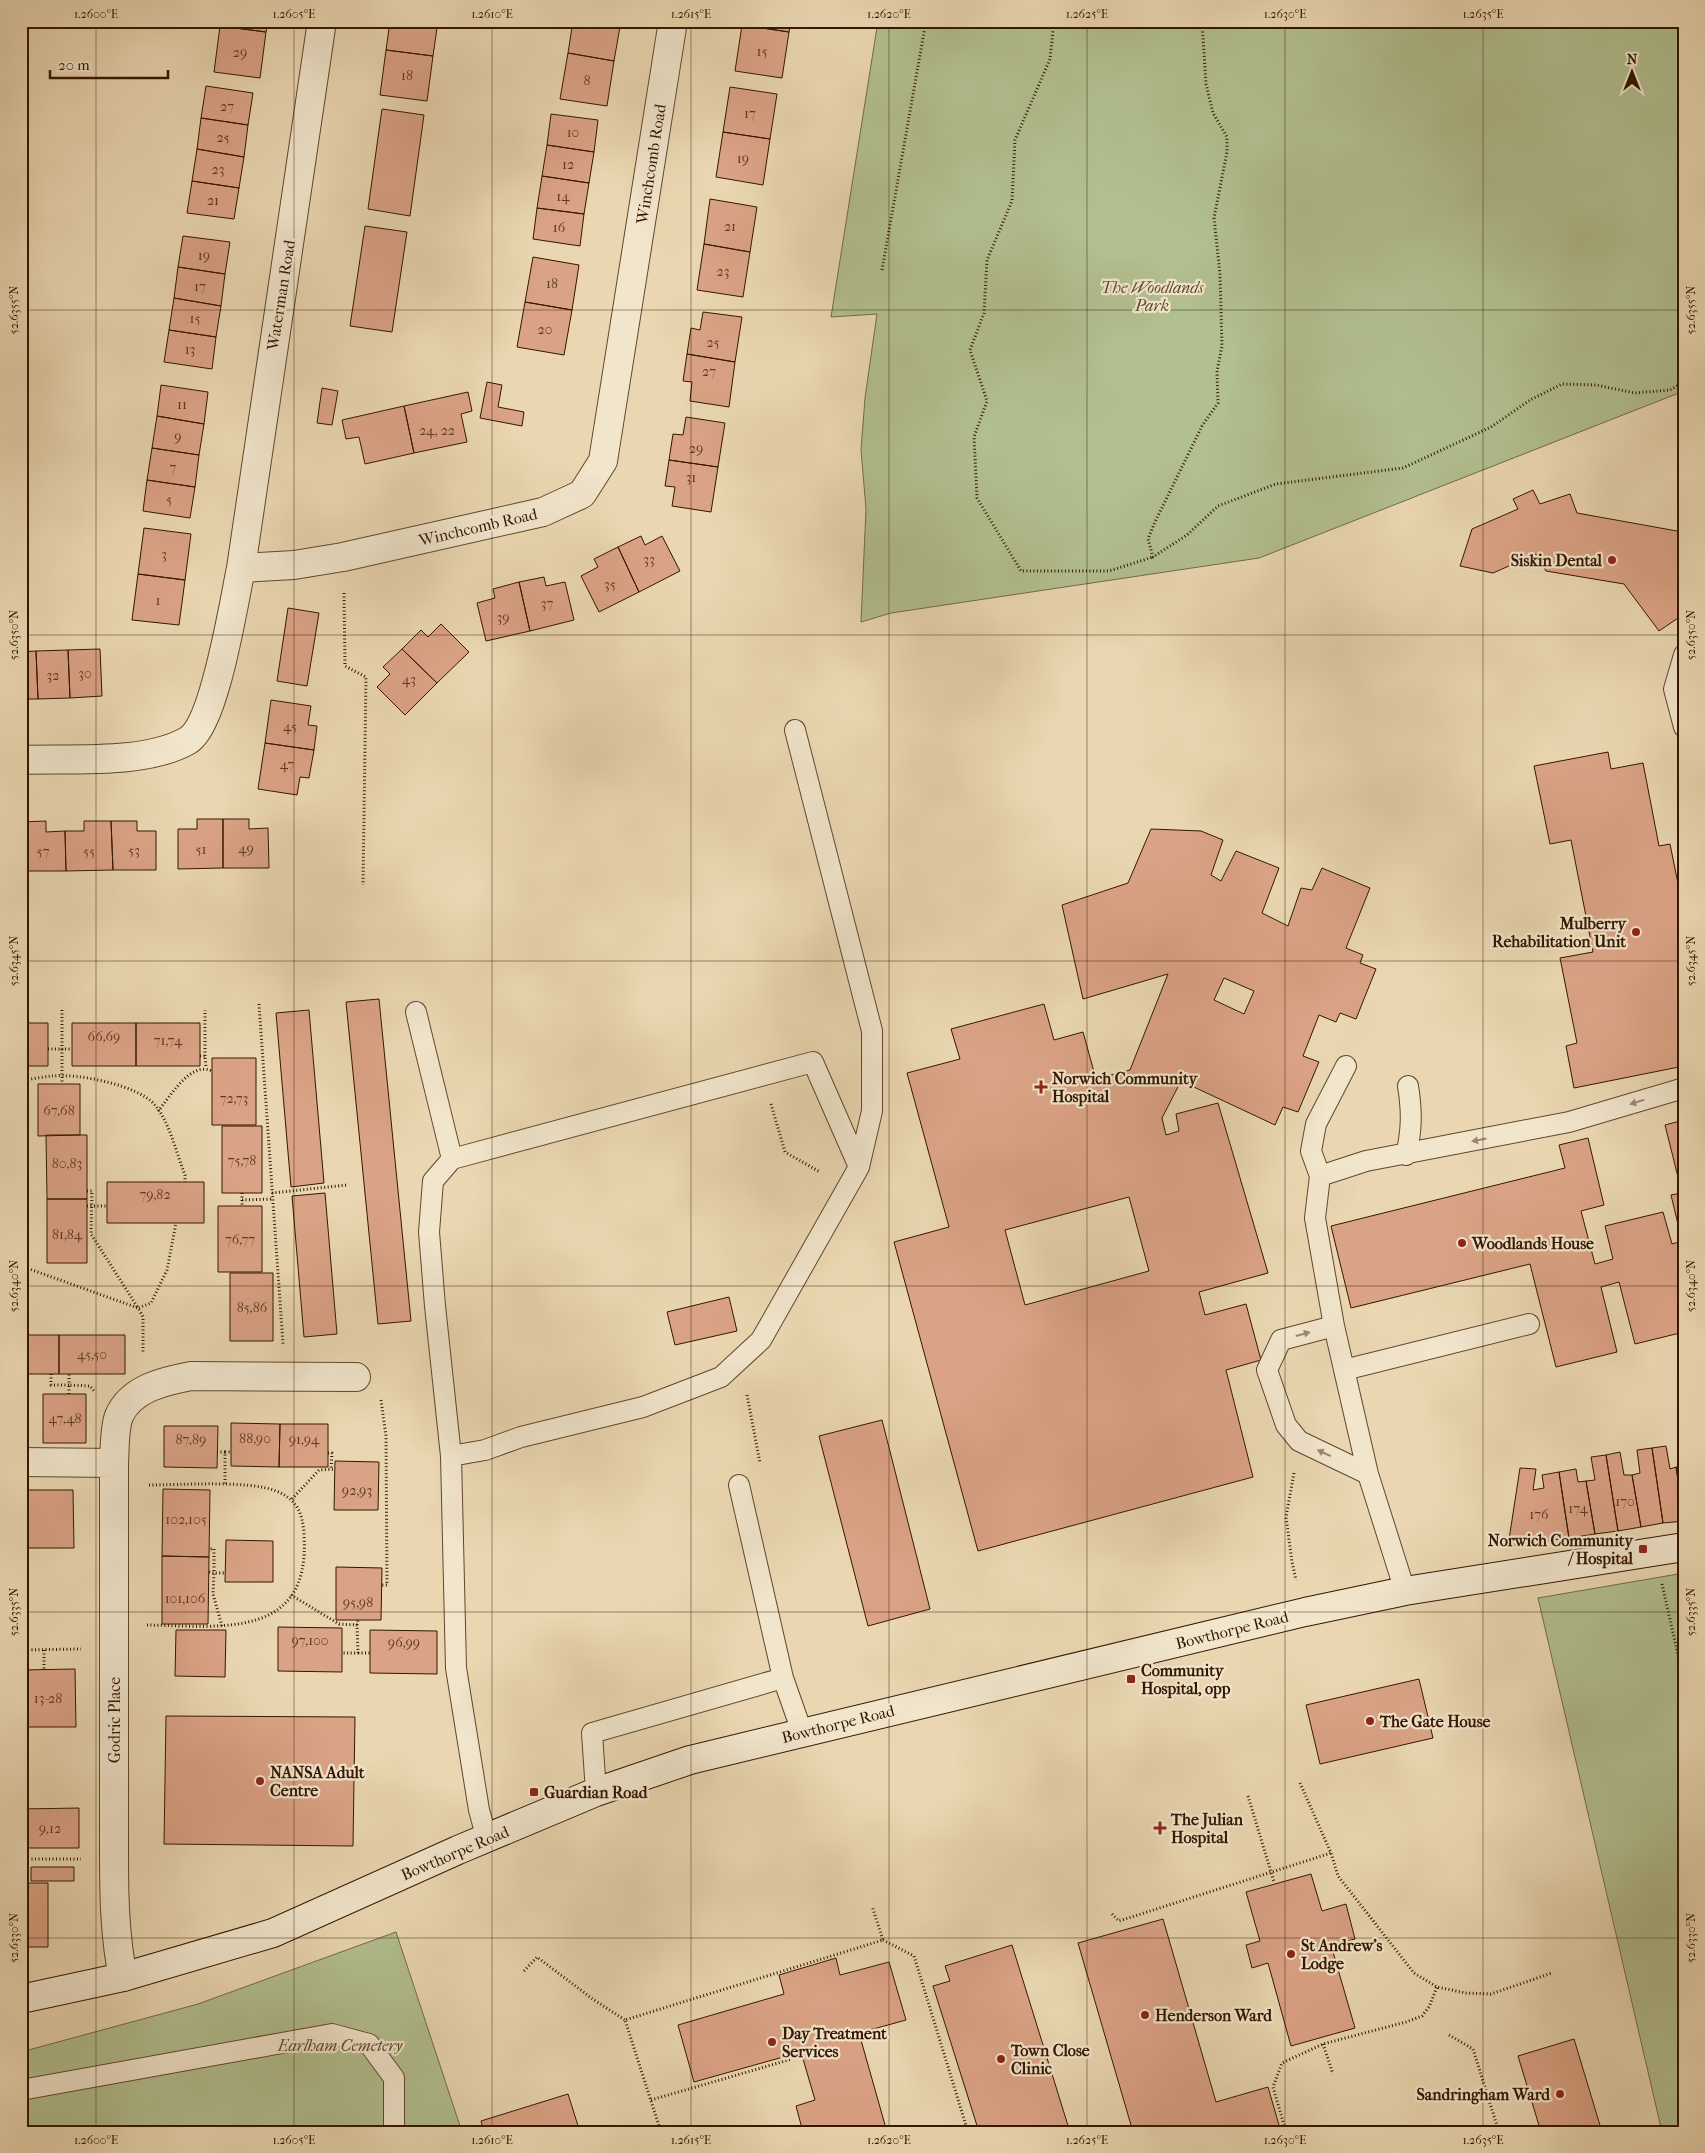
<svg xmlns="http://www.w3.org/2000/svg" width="1705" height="2153" font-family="'IM FELL French Canon',serif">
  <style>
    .green { fill: #b2bf8f; stroke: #736a48 }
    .building { fill: #dba385; stroke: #341600; fill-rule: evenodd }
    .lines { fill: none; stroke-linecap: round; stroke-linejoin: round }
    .lane-casing { stroke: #62462c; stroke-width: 22 }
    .street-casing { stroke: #62462c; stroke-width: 30 }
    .secondary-casing { stroke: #341600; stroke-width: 30 }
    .path { stroke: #341600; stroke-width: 3; stroke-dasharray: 1 2.5; stroke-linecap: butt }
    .lane { stroke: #f1e5cc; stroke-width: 20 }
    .street { stroke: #f1e5cc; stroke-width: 28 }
    .secondary { stroke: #f1e5cc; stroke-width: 28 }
    .oneway { fill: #9c8870 }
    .ticks { fill: none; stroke: #341600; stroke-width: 1; stroke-opacity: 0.45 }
    .poi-dot { fill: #8f2418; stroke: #f1e5cc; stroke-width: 2 }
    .labels { text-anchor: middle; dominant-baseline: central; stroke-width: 4.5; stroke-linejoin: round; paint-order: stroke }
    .number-label { font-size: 14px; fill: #5e3921 }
    .street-label { font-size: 16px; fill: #341600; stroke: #f1e5cc }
    .park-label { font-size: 16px; font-style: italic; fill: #5a492b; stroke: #f1e5cc }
    .poi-label { font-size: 16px; font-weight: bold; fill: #341600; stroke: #f1e5cc; text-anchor: start }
    .neatline { fill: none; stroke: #341600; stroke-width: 2 }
    .ticks-label { font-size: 12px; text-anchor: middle; fill: #341600 }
  </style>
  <rect width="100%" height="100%" fill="#ead7b1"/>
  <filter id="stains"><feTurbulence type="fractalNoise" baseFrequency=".004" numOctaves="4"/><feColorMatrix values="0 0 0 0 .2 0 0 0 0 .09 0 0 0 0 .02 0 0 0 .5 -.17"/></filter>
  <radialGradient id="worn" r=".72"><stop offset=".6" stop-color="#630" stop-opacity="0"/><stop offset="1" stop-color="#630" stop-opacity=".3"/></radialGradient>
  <path class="green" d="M878,21H1684V391L1259,558L891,613L861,622L866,509L861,450L865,398L877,314L831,317Z
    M1684,1573V2132H1662L1538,1598Z
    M396,1932L462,2132H21V2052L198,2004Z"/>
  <path class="building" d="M220,21H268L266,32L220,26Z
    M390,21H438L433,56L386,50Z
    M573,21H621L614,61L568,53Z
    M743,21H791L789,32L742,25Z
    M742,25L789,32L782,78L735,71Z
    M220,26L266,32L260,78L214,72Z
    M386,50L433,56L427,101L380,95Z
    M568,53L614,61L607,106L560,99Z
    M206,86L253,93L248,125L201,118Z
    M730,87L777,94L770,139L723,132Z
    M382,109L424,115L410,216L368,209Z
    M551,114L598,120L594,152L547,145Z
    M201,118L248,125L244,157L197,149Z
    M723,132L770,139L763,185L716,177Z
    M547,145L594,152L589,183L542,176Z
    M197,149L244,157L239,188L192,181Z
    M542,176L589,183L584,214L537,208Z
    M192,181L239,188L234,219L187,213Z
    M710,199L757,207L750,252L704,244Z
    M537,208L584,214L580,246L533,239Z
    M365,226L407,232L392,332L350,326Z
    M183,236L230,242L225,274L178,267Z
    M704,244L750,252L743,297L697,290Z
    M533,257L579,265L572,310L525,302Z
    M178,267L225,274L221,306L174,298Z
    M174,298L221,306L216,337L169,330Z
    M525,302L572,310L564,355L517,347Z
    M703,312L742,317L735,362L687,354L691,328L700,330Z
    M169,330L216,337L212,369L164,362Z
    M687,354L735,362L729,407L690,401L692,382L683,381Z
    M487,382L502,385L498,407L524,412L522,426L480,418Z
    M161,385L208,392L204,424L157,416Z
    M322,388L338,391L332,425L317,423Z
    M468,392L472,411L461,414L467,442L414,453L404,406Z
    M404,406L414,453L365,464L359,437L346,439L342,420Z
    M157,416L204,424L199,455L152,448Z
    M686,417L725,423L718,467L669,460L673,434L683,435Z
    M152,448L199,455L195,487L147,480Z
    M669,460L718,467L711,512L672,506L675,487L665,486Z
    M147,480L195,487L190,518L143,511Z
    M1533,490L1540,504L1570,494L1577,513L1677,531L1684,542V614L1659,631L1624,584L1546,571L1536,554L1493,573L1460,566L1472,529L1518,509L1513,499Z
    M144,528L191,534L185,580L138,574Z
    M641,536L645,545L662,536L680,571L639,592L618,547Z
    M618,547L639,592L599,612L581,576L598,567L594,559Z
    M138,574L185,580L179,625L132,620Z
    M544,577L546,586L565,582L574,620L530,631L519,582Z
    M519,582L530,631L486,641L477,603L495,598L493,589Z
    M288,608L319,613L307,686L277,681Z
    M441,624L469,652L437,683L402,649L421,630L428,637Z
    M100,649L102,696L70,698L68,650Z
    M402,649L437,683L405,715L377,687L390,674L383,667Z
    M68,650L70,698L38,699L36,651Z
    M36,651L38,699H21V652Z
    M271,700L311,706L308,725L317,726L314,750L265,743Z
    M265,743L314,750L309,778L300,777L297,795L258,789Z
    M1608,752L1611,769L1643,763L1659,846L1670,844L1684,913V1066L1574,1088L1566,1046L1577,1043L1560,958L1593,952L1571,840L1550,844L1534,766Z
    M197,819H223V868L178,869V829H197Z
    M223,819H249V829L268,828L269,868H223Z
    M46,821V832L65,831L66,871H21V822Z
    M84,821H111L113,870L66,871L65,831H84Z
    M111,821H137V831H156V870H113Z
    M1151,829L1201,831L1223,840L1211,875L1221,881L1236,851L1279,868L1262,913L1288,926L1301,888L1312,890L1322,868L1370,888L1346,948L1363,955L1360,963L1376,969L1356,1019L1340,1013L1336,1022L1319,1015L1303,1056L1319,1062L1298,1112L1283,1107L1275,1125L1181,1081L1162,1118L1166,1135L1179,1131L1176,1114L1218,1103L1268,1273L1199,1292L1205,1315L1246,1304L1261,1360L1226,1370L1253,1477L978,1551L894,1242L949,1227L907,1073L960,1059L951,1029L1044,1004L1054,1040L1083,1032L1096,1079L1130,1070L1168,974L1083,999L1062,905L1128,883ZM1224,978L1254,991L1244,1014L1214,1000ZM1129,1197L1149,1271L1025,1305L1005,1230Z
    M379,999L411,1321L378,1324L346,1002Z
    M309,1010L324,1183L291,1187L276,1013Z
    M21,1023H48V1066H21Z
    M72,1023H136V1066H72Z
    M136,1023H200V1066H136Z
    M212,1058H256V1125H212Z
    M38,1084H80V1135L38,1136Z
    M1684,1120V1266L1678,1267L1684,1292V1332L1635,1344L1619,1282L1601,1287L1617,1352L1556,1367L1530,1264L1351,1308L1331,1226L1565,1168L1559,1145L1588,1138L1604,1205L1581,1211L1595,1264L1613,1259L1605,1226L1663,1212L1672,1244L1682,1241L1671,1195L1682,1193L1665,1125Z
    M222,1126H262V1193H222Z
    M46,1135H87V1199H47Z
    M107,1182H204V1223H107Z
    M325,1193L337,1334L304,1337L292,1196Z
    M47,1199H87V1263H47Z
    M218,1206H262V1272H218Z
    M230,1273H273V1341H230Z
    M729,1297L737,1331L675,1345L667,1312Z
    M21,1335H59V1374H21Z
    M59,1335H125V1374H59Z
    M43,1394H86V1443H43Z
    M882,1420L930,1609L868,1626L819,1436Z
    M231,1423L280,1424L279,1467L231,1466Z
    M280,1424H328V1467H279Z
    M164,1426H218L217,1468L164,1467Z
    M1684,1443V1515L1676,1467H1682L1679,1444Z
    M1666,1446L1670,1469L1676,1467L1684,1521L1663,1523L1652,1448Z
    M1652,1448L1663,1523L1641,1527L1632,1475L1640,1473L1637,1450Z
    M1620,1452L1624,1475H1632L1641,1527L1618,1531L1606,1455Z
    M1606,1455L1618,1531L1595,1534L1586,1481L1595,1480L1591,1457Z
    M335,1461L379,1462L378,1510H334Z
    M1520,1468L1536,1469L1533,1490L1544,1488L1542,1475L1559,1472L1569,1538L1508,1546Z
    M1576,1469L1578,1482L1586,1481L1595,1534L1569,1538L1559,1472Z
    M163,1489L210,1490L209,1557L162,1556Z
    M21,1490H73L74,1548H21Z
    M226,1540L273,1541V1582H225Z
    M162,1556L209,1557L208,1624H162Z
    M336,1567L382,1568L381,1620H336Z
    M278,1627L342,1628V1672L278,1671Z
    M176,1630H226L225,1677L175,1676Z
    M370,1630L437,1631V1674L370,1673Z
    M75,1669L76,1727H21V1670Z
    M1419,1679L1433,1738L1320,1764L1306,1705Z
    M166,1716L355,1717L353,1846L164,1844Z
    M79,1808V1848H21V1809Z
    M31,1867H74V1881H31Z
    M1311,1874L1322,1911L1346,1904L1355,1939L1331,1945L1355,2028L1291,2046L1268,1963L1252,1968L1246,1945L1260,1941L1246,1892Z
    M21,1883H48V1947H21Z
    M1163,1919L1216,2102L1268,2087L1281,2132H1133L1078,1943Z
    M1012,1945L1070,2132H979L933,1986L950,1981L945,1966Z
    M836,1958L840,1975L889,1962L906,2020L859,2033L887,2132H803L796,2106L815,2100L801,2052L694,2082L678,2025L784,1994L779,1975Z
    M1574,2039L1602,2132H1541L1518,2056Z
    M568,2094L580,2132H484L481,2121Z"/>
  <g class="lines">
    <defs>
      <path id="lane" d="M1684,655L1674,689L1684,727
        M795,730L872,1031V1111L859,1167
        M416,1012L452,1159L813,1062L859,1167L761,1340L721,1377L643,1407L521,1437L485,1450L451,1456
        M1406,1155C1412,1130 1412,1111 1408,1086
        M452,1159L433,1181L429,1232L435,1306L451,1456L456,1668L479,1810L487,1839
        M1320,1176L1311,1151L1316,1124L1346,1066
        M1334,1326L1281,1340L1267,1370L1286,1425L1299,1441L1368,1474
        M1344,1370L1529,1324
        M739,1485L783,1678
        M1405,1591L1368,1474L1334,1326L1315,1218L1320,1176L1366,1161L1569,1122L1684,1088
        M596,1792L592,1733L783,1678L802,1732
        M21,2090L332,2034L369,2044L394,2078V2132"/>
      <path id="street" d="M241,568L322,21
        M21,760C70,758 144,765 187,741C215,726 234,601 241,568L294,565L343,557L543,512L582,494L603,461L673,21
        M21,1462L114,1463
        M123,1977C115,1938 114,1898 114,1858V1463C115,1449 114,1429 119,1416C131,1388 165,1381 191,1376L356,1377"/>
      <path id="secondary" d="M21,1999L123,1977L273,1933L458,1850L596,1792L690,1760L1305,1612L1405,1591L1684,1547"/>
    </defs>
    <use href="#lane" class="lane-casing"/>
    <use href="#street" class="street-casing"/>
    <use href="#secondary" class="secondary-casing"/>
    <path class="path" d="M1054,21L1050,59L1015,140L1012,201L987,260L984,313L970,350L987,401L974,437L977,498L1021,571H1109L1153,557
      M1202,21L1206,84L1213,113L1227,137V152L1214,218L1220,274L1222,346L1217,371L1218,403L1202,426L1154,524L1148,539L1153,557L1187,535L1218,506L1276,484L1403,468L1491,427L1530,400L1562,384L1596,385L1635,393L1670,390L1684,382
      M882,270L926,21
      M344,593L345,666L366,677L363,885
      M259,1004L283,1344
      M62,1010V1049H72
      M48,1049H62V1084
      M200,1056H205L206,1068
      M205,1056V1010
      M21,1081C31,1079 42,1077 52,1076C77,1073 137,1085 154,1104C170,1122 176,1153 185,1175V1182
      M771,1104L785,1152L820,1172
      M158,1111C171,1096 190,1061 212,1071
      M87,1191H92L91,1234L138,1308L151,1303L167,1270L176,1223
      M242,1193V1200L273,1199
      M272,1193L347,1185
      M242,1200V1206
      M87,1206H107
      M21,1266L138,1308L143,1317V1354
      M51,1374V1385H69V1374
      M69,1394V1385L90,1386L94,1391
      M747,1395L760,1463
      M381,1400L386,1436L387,1585H381
      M217,1452H225V1486
      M225,1452H231
      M328,1453H332L331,1469
      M1294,1473L1286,1517L1292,1562L1296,1580
      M292,1499L319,1470L335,1469
      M209,1572L214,1573V1549H209
      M1662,1584L1684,1681
      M291,1595L339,1624L357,1625L358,1653H342
      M147,1625C220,1626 311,1641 304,1535C303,1514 297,1499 276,1491C249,1480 180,1485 148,1485
      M357,1625L358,1620
      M222,1626L213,1594L214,1573H226
      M21,1650L81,1649
      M44,1650V1670
      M358,1653H370
      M1300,1783L1331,1853L1338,1876L1414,1973L1437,1987L1466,1993L1491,1994L1552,1973
      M1248,1796L1274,1882
      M21,1859H81
      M1112,1914L1119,1921L1331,1853
      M883,1940L914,1956L968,2132
      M524,1971L537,1957L594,2000L625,2020
      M1449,2035L1473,2049L1499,2132
      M1323,2044L1333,2074
      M651,2100L792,2059
      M661,2132L625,2020L883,1940L872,1906
      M1286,2132L1273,2087L1282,2063L1323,2044L1406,2022L1422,2016L1429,2007L1437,1987"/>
    <use href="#lane" class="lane"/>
    <use href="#street" class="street"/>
    <use href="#secondary" class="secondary"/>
  </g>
  <defs><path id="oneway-solid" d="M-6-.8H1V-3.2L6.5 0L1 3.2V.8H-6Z" transform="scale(1.25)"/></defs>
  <g class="oneway">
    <use href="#oneway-solid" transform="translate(1637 1102) rotate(163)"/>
    <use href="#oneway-solid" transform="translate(1479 1140) rotate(169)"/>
    <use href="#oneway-solid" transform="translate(1303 1334) rotate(-15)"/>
    <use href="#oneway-solid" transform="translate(1324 1453) rotate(-155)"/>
  </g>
  <path class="ticks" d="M96,21V2132M294,21V2132M492,21V2132M691,21V2132M889,21V2132M1087,21V2132M1285,21V2132M1483,21V2132M1681,21V2132M21,310H1684M21,635H1684M21,961H1684M21,1286H1684M21,1612H1684M21,1938H1684"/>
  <g class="poi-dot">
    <circle cx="1612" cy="560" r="5"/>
    <circle cx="1636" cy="932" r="5"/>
    <path d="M1038.5 1079.5h5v5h5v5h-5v5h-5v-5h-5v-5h5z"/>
    <circle cx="1462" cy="1243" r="5"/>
    <rect x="1638" y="1544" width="10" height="10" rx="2.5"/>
    <rect x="1126" y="1674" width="10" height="10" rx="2.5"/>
    <circle cx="1370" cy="1721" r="5"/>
    <circle cx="260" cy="1781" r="5"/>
    <rect x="529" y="1787" width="10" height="10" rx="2.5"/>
    <path d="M1157.5 1820.5h5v5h5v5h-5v5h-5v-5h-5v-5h5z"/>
    <circle cx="1291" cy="1954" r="5"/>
    <circle cx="1145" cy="2015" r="5"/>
    <circle cx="772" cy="2042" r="5"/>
    <circle cx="1001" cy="2059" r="5"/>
    <circle cx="1560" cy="2094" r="5"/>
  </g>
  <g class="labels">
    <g class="number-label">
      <text x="762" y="51">15</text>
      <text x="240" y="52">29</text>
      <text x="407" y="75">18</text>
      <text x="587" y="80">8</text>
      <text x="227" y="106">27</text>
      <text x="750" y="113">17</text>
      <text x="573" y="132">10</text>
      <text x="223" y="137">25</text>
      <text x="743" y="158">19</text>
      <text x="568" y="164">12</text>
      <text x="218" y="169">23</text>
      <text x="563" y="196">14</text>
      <text x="213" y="200">21</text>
      <text x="730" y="226">21</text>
      <text x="559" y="227">16</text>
      <text x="204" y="255">19</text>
      <text x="723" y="271">23</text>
      <text x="552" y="283">18</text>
      <text x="200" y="286">17</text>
      <text x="195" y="318">15</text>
      <text x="545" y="329">20</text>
      <text x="713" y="342">25</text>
      <text x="190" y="349">13</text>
      <text x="709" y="371">27</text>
      <text x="182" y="404">11</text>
      <text x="437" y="430">24, 22</text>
      <text x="178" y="436">9</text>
      <text x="696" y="448">29</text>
      <text x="173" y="467">7</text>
      <text x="691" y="477">31</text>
      <text x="169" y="499">5</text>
      <text x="164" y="554">3</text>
      <text x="649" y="559">33</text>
      <text x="610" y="584">35</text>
      <text x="158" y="600">1</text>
      <text x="547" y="603">37</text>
      <text x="503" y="617">39</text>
      <text x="85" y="673">30</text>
      <text x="53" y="675">32</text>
      <text x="409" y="679">43</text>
      <text x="290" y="726">45</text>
      <text x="287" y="764">47</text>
      <text x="246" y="848">49</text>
      <text x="201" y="849">51</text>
      <text x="134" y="850">53</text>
      <text x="43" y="851">57</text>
      <text x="89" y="851">55</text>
      <text x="104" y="1036">66,69</text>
      <text x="168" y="1040">71,74</text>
      <text x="234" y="1098">72,73</text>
      <text x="59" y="1110">67,68</text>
      <text x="242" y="1160">75,78</text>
      <text x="67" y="1163">80,83</text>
      <text x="155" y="1194">79,82</text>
      <text x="67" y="1234">81,84</text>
      <text x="240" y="1239">76,77</text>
      <text x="252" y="1307">85,86</text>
      <text x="92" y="1354">45,50</text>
      <text x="65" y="1418">47,48</text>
      <text x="255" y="1438">88,90</text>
      <text x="191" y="1439">87,89</text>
      <text x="304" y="1439">91,94</text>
      <text x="357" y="1490">92,93</text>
      <text x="1625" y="1501">170</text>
      <text x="1578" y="1508">174</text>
      <text x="1539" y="1514">176</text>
      <text x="186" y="1519">102,105</text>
      <text x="185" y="1598">101,106</text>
      <text x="358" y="1602">95,98</text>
      <text x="310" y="1640">97,100</text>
      <text x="404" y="1642">96,99</text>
      <text x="48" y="1698">13-28</text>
      <text x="50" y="1828">9,12</text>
    </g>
    <g class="street-label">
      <text transform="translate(651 164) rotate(-81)">Winchcomb Road</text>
      <text transform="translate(281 295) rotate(-81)">Waterman Road</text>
      <text transform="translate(478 527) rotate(-13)">Winchcomb Road</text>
      <text transform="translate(1232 1630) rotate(-14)">Bowthorpe Road</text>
      <text transform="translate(114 1720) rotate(-90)">Godric Place</text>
      <text transform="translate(838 1724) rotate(-14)">Bowthorpe Road</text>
      <text transform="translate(455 1853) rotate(-23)">Bowthorpe Road</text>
    </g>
    <g class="park-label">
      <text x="1152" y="287">The Woodlands<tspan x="1152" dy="18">Park</tspan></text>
      <text x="340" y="2045">Earlham Cemetery</text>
    </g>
    <g class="poi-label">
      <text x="1602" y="560" text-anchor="end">Siskin Dental</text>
      <text x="1626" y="923" text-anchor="end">Mulberry<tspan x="1626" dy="18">Rehabilitation Unit</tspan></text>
      <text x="1052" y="1078">Norwich Community<tspan x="1052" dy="18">Hospital</tspan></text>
      <text x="1472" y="1243">Woodlands House</text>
      <text x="1633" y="1540" text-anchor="end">Norwich Community<tspan x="1633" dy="18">/ Hospital</tspan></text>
      <text x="1141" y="1670">Community<tspan x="1141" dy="18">Hospital, opp</tspan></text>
      <text x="1380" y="1721">The Gate House</text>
      <text x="270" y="1772">NANSA Adult<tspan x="270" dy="18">Centre</tspan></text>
      <text x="544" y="1792">Guardian Road</text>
      <text x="1171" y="1819">The Julian<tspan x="1171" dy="18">Hospital</tspan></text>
      <text x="1301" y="1945">St Andrew's<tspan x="1301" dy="18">Lodge</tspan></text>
      <text x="1155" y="2015">Henderson Ward</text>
      <text x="782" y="2033">Day Treatment<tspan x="782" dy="18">Services</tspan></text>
      <text x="1011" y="2050">Town Close<tspan x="1011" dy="18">Clinic</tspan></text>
      <text x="1550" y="2094" text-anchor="end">Sandringham Ward</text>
    </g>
  </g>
  <rect width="1705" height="2153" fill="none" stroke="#ead7b1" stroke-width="55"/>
  <g transform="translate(1632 72)" stroke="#f1e5cc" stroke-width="4" paint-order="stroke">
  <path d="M0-4L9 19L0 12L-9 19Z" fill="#341600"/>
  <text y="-8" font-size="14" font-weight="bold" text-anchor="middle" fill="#341600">N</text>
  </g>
  <path d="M50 70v8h118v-8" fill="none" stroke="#341600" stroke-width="2.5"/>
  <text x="58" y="70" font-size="15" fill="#341600" stroke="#f1e5cc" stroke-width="4" paint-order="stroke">20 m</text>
  <rect x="28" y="28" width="1650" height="2098" class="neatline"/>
  <g class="ticks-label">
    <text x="96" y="18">1.2600°E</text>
    <text x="294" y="18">1.2605°E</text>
    <text x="492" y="18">1.2610°E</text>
    <text x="691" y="18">1.2615°E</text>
    <text x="889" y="18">1.2620°E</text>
    <text x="1087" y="18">1.2625°E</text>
    <text x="1285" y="18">1.2630°E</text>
    <text x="1483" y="18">1.2635°E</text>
    <text transform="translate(14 310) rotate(-90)" y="4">52.6355°N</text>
    <text transform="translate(1691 310) rotate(-90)" y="4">52.6355°N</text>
    <text transform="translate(14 635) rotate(-90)" y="4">52.6350°N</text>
    <text transform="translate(1691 635) rotate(-90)" y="4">52.6350°N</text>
    <text transform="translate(14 961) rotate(-90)" y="4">52.6345°N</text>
    <text transform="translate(1691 961) rotate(-90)" y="4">52.6345°N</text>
    <text transform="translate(14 1286) rotate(-90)" y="4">52.6340°N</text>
    <text transform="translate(1691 1286) rotate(-90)" y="4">52.6340°N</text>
    <text transform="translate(14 1612) rotate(-90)" y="4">52.6335°N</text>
    <text transform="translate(1691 1612) rotate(-90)" y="4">52.6335°N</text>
    <text transform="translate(14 1938) rotate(-90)" y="4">52.6330°N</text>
    <text transform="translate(1691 1938) rotate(-90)" y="4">52.6330°N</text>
    <text x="96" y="2144">1.2600°E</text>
    <text x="294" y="2144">1.2605°E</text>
    <text x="492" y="2144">1.2610°E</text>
    <text x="691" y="2144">1.2615°E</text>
    <text x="889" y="2144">1.2620°E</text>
    <text x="1087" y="2144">1.2625°E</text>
    <text x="1285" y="2144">1.2630°E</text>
    <text x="1483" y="2144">1.2635°E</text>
  </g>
  <rect width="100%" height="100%" filter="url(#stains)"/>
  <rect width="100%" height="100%" fill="url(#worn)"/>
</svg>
